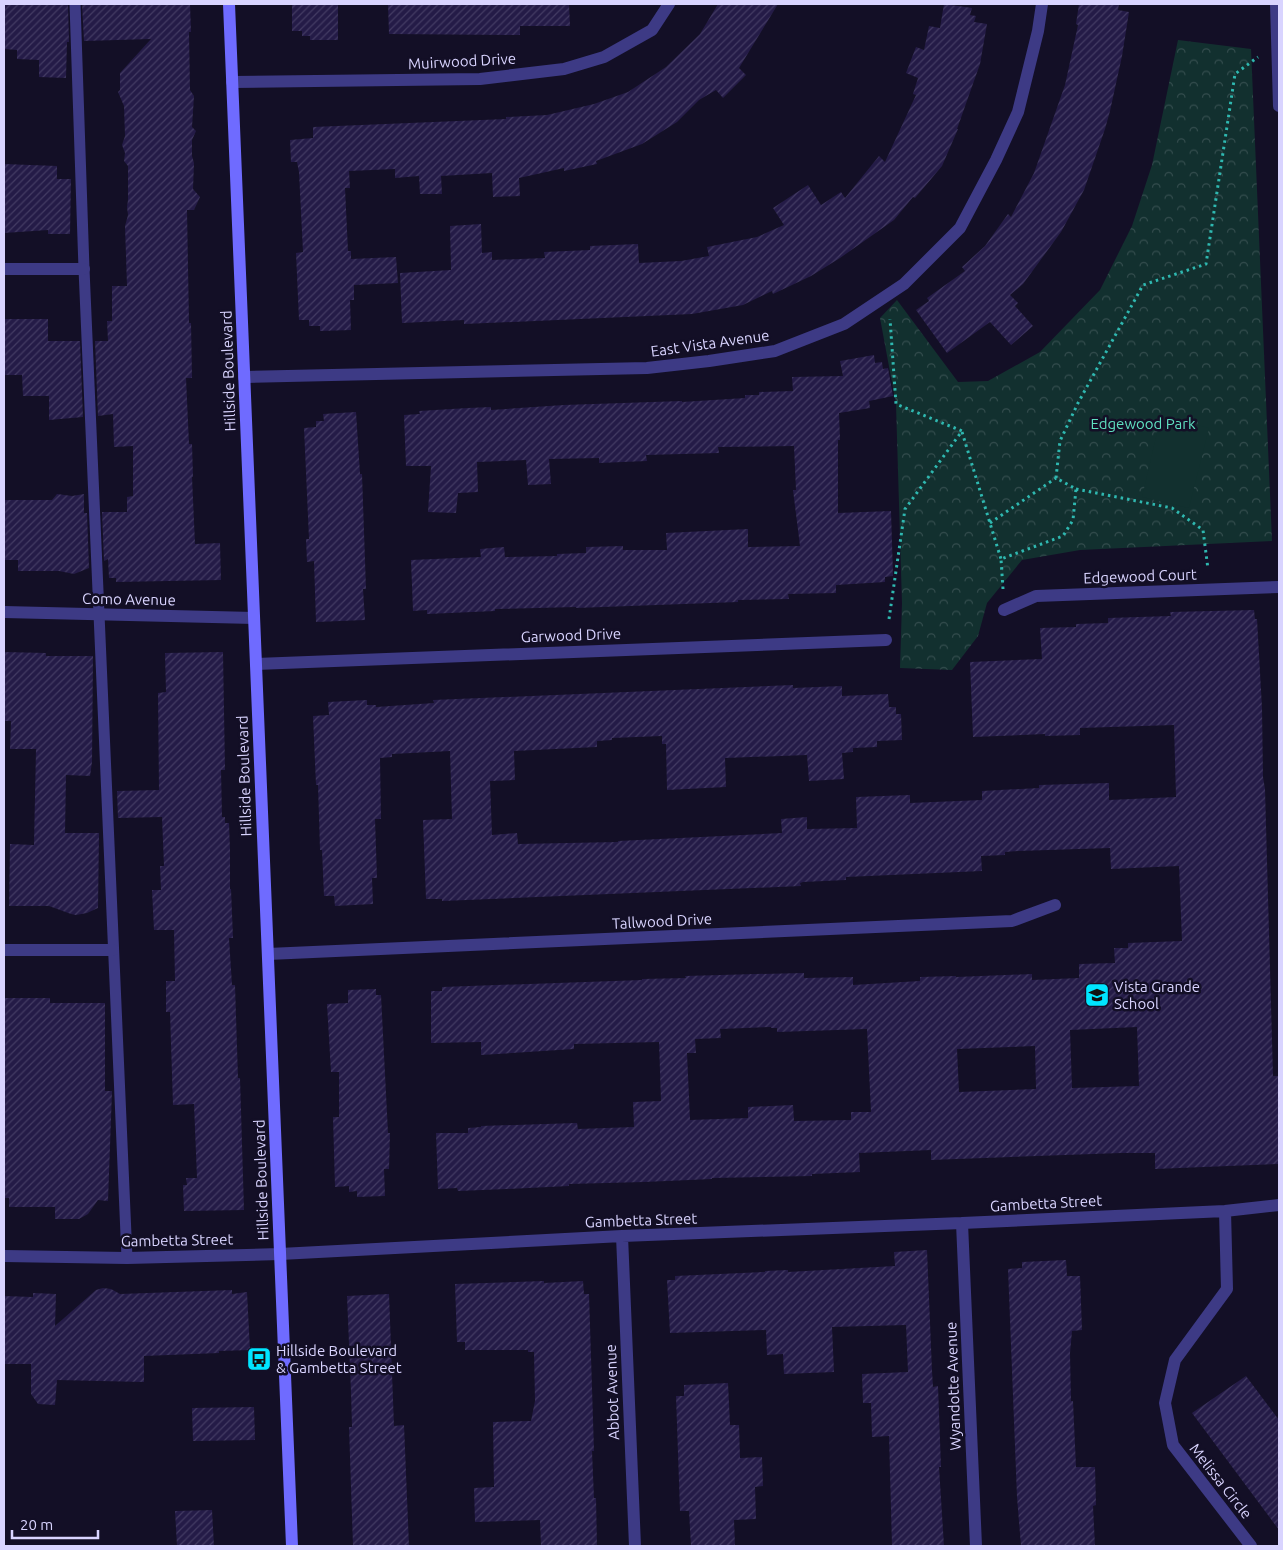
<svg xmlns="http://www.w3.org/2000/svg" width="1283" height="1550" font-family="Ubuntu,sans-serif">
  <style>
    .park { fill: url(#park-crowns) }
    .pitch { fill: #12302f }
    .building { fill: url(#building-hatch); fill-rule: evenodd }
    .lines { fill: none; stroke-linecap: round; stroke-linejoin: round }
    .path { stroke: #2fb8b0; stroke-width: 3; stroke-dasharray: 2.5 4; stroke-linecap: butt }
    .lane { stroke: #3d3a85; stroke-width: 11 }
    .street { stroke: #3d3a85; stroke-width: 12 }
    .secondary { stroke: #6f6bff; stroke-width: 12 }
    .labels { text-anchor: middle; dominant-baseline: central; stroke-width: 5; stroke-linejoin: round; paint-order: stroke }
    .street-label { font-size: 15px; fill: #d9d4ff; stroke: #130f26 }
    .park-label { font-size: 15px; fill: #5fe0c0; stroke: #130f26 }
    .poi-label { font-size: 15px; fill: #d9d4ff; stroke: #130f26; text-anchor: start }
  </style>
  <defs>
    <pattern id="park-crowns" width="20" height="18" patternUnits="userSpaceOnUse" patternTransform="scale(1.25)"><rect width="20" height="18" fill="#12302f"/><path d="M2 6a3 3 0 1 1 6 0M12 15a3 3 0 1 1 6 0" fill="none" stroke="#344d4e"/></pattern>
    <pattern id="building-hatch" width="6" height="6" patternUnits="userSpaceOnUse" patternTransform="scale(1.25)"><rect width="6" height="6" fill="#241b47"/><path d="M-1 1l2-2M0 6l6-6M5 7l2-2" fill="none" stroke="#433b63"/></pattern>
  </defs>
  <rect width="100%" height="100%" fill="#130f26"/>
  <path class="park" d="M1178,40L1251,49L1272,541L1080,550L1022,560L987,603L978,636L952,670L900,668L902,603L896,404L880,318L897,300L958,382L988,381L1040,352L1100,290L1132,226L1152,165Z"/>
  <path class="pitch" d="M1161,416L1209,428L1189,508L1142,497Z"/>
  <path class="building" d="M4,4H68L69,42H67L66,78L39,77V60L17,59V50L4,49Z
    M82,4H190L191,32H189L190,90L194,96L192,127L196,131L192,140V156L194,163L193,189L200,197L194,210H187L189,323H191L192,378H186L189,444H192L193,477H192L195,544L220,543L221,580L116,582V578H109L108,559L104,561L102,512H127V497L133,496V446L114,447L113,414L98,416L95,341H108L107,321H112V286H127L125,226L128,215L127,207L128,200V166L124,161L125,153L122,145L125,136L124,106L118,92L120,90V73L151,39L84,41Z
    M292,4H338V40H310V36H302V31H292Z
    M388,4H569L570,26H520V35L389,34Z
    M718,4H778L739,68L746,75L723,98L716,90L699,100L677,122L642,144L596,161L597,164L564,171V168L519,178L520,196L493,197L492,173L441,176L442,194H420L419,176L395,178V169L349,171L350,188H345L348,251H351V259L396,257L398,283L354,285V300H350L351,330L320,331V326H309V320H299L296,253L303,252L299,172L297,162H291L290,140L313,138V127L506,119V117L547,115L594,104L628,92L666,67L700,34Z
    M944,4L972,8L970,15L976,16L974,22L987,24L980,64L957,129H958L942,166L915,198L913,197L894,220L840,258L811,276L773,294L772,291L743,305L692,314L513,322L464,324V320L402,323L400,273L451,270L450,226L481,224L482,253L492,252V260L545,258L544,252L590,250V246L638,244L639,263L681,261L709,256L707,247L757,237L784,225L773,208L808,185L821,205L841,192L845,198L879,156L885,162L916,95L913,94L918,78L906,73L916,47L924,50L929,26L940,28Z
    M1079,4H1119L1118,10L1129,12L1122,56L1110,111L1105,129L1084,190L1061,232L1023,284L1010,295L1018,303L1015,306L1033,326L1011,345L990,322L947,353L916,310L929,301L927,298L965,271L962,267L985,246L1008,214L1011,217L1034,173L1065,85L1078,25L1076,24Z
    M4,164L57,166V179H71L70,234H48V230L4,233Z
    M4,319H48V341H80L83,417L49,420V396H23L22,375H4Z
    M874,355L875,363L882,362L883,369L888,368L893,396L869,401L870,408L839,413L840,440H838V513L891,511L893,576L885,577V582L836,585V593L788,594L789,599L738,600V602L576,608V607L495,609V611L427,614V610L413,611L411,560L481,557L480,549L504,547L505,557L557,556V554L586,553V547L623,546V550H667L666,533L748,529V547L800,546L793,490H796L794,446L718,447L719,453L646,455L647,461L599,463V458L549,459L551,484L528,485L526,460L477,462L478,492L458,493L456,513L428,512L431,466H406L404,415L420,414L419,411L468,408L491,407V410L564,405L682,401V402L745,398V395H759V392L793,391L792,377L843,376L840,361Z
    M356,412L360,474H362L366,589H363L365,620L316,622L314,561L307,562L306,539H309L304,428L316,427V421H324L323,414Z
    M57,494L72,496L84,494V513H87L89,568L74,574L59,571H18V560H4V500H52Z
    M1254,610L1255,619H1257L1262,708L1263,777L1265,789L1273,1076H1279V1164L1155,1169V1153H1121L931,1160V1150L859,1153L860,1172L812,1174V1176L712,1178V1179L644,1182L569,1184V1186L507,1189L458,1191L457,1188L438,1189L436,1133H468V1128L481,1127V1126L576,1123H577L578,1129L634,1127L633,1102L661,1101L659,1042L574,1044V1049L481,1055V1042L431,1043V991H442V987L642,980V979L686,978L685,976L756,974L804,973V978L853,977V985L920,981V977L956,976V977L1032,974V980L1079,978V964L1115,963L1114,948H1128V943L1182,941L1179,866L1111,869L1110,848L1018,851L1005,852V855L981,856L982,871L846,877V880L803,882L800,883L801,886L442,901V899H426L423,820L452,819L450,751L392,754V757L380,758L381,819H375L377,878H372L373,904L335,906L334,896H324L322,850H320L318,785H316L313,716L329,715L328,702L367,700V705H376V707L434,703L433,700L793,685V688L842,686V696L888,694L889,707H896V714H901L902,740L877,741V747L853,748V752L842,753L844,779L809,781L807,755L725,758L726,787L667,790L666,744H662V736L612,738V740L597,741V747L514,751L515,780L490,781L492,835L517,833L518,844L618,842V841L782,833L781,819L807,817V829L857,828L856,797L910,795V803L982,800V791L1039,788V785L1109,783V800L1176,797L1174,725L1080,728V735L1045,736V734L973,737L970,662L1042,659L1040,628L1076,627V624L1108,623V618L1171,616L1170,612ZM771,1027V1028H777V1032L867,1029L871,1112H851V1120L794,1121L793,1105L748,1107V1118L690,1120L687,1053H696L695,1039L721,1038L720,1029ZM1137,1027L1139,1086L1072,1088L1070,1030ZM1035,1046L1036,1089L959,1092L957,1049Z
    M4,652L46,653V656H93L92,762L90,776L66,775L65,833H99L98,908L87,913L76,915L71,914L49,906H9L10,844L34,845L36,749H10L11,721H4Z
    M223,652L225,770H221L222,817H225V823H229L230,850V889H231L233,938H229L232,985H235L238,1078H240L244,1210L184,1211L183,1185H187L186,1178H197L194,1104L173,1105L170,1012H166V981H175L174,930H154L152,890H161L160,866H164L162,817L118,818L117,791L159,790L158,693L166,692L165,653Z
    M376,989V995H381L388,1133H390L389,1169H384L385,1196L357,1197V1191L349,1192V1186L335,1187L333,1117H339V1072H331L327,1004L348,1003V990Z
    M4,998H50V1003H105V1091H112L108,1201L98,1200L88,1214L79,1219H55V1207H9V1198H4Z
    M927,1250L932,1371L933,1387L938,1386L941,1467H939L944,1546H892L889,1436L872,1437L871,1403H863L862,1374L908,1372L906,1325L832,1327L834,1372L784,1374L783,1354L767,1355L766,1330L670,1333L667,1280H675V1276L765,1272V1271L788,1270V1272L895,1266L894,1252Z
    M1066,1260L1067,1276H1080L1082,1330L1072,1331L1070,1353L1071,1401H1073L1076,1467H1095L1096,1505L1093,1506L1095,1546H1021L1017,1497L1008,1269L1022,1268V1262Z
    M544,1281V1283L583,1281L584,1294H589L594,1451H592L594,1498H596L597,1546H541L540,1520L475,1522L474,1488L494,1487L493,1422L531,1421L535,1401L534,1352H528V1350H465V1342H457L455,1284Z
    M103,1288L111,1289L120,1294L232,1290V1294L247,1292L250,1350L219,1351V1353L144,1356V1382L57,1380L55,1405L38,1404L31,1394V1364H4V1296L33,1297V1293L56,1294L55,1326L96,1290Z
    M389,1294L394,1426L404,1425L409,1546H353L349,1427H352L351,1392L347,1296Z
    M1246,1376L1279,1420V1530L1192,1413Z
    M728,1383L730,1425H739L740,1458L762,1457L763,1486L755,1487L756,1519L734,1520L735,1546H691L689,1511H680L676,1396H684V1385Z
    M254,1407L255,1440L193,1441L192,1408Z
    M212,1510L214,1546H177L175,1511Z"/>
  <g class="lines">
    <path class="path" d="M962,432L1001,559
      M1076,489L1172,508L1203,530L1208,569
      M990,523L1056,478
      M1003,589L1001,559L1063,536L1073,520L1076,489L1056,478L1060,441L1078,403L1143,285L1206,264L1235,74L1258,57
      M889,619L905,509L962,431L896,404L890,319"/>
    <path class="lane" d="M75,4L84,269L127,1258"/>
    <path class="street" d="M1276,4L1279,106
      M232,82L480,79L564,69L604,57L652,30L669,4
      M4,269H84
      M244,377L647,368L709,361L775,351L844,324L904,284L960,228L996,160L1018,112L1038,31L1042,4
      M1004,610L1036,596L1279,587
      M4,612L254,618
      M256,664L886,640
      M4,950H113
      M268,954L1012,921L1055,905
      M1225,1211L1227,1289L1175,1360L1165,1403L1173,1445L1251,1546
      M962,1223L976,1546
      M622,1236L635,1546
      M4,1256L127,1258L280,1254L622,1236L962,1223L1225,1211L1279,1205"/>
    <path class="secondary" d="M229,4L292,1546"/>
  </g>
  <defs>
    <symbol id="school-square" viewBox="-11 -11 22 22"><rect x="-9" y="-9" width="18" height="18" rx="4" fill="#00e5ff" stroke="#130f26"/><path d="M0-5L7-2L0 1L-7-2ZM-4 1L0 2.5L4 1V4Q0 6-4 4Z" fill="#111"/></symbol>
    <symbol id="bus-square" viewBox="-11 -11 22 22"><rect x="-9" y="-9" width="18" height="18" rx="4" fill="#00e5ff" stroke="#130f26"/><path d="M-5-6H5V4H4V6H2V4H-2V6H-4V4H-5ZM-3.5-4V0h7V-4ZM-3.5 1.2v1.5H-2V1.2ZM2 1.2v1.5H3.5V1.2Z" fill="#111"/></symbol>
  </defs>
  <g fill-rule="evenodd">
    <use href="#school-square" x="1083" y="981" width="28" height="28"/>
    <use href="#bus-square" x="245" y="1345" width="28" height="28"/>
  </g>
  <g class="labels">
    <g class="street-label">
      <text transform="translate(462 61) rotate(-3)">Muirwood Drive</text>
      <text transform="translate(710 343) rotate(-8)">East Vista Avenue</text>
      <text transform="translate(228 371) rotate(-92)">Hillside Boulevard</text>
      <text transform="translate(1140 576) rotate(-2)">Edgewood Court</text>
      <text transform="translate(129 599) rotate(1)">Como Avenue</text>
      <text transform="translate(571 635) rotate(-2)">Garwood Drive</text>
      <text transform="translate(244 776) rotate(-92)">Hillside Boulevard</text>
      <text transform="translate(662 921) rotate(-3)">Tallwood Drive</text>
      <text transform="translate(261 1180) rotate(-92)">Hillside Boulevard</text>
      <text transform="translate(1046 1203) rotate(-3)">Gambetta Street</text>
      <text transform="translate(641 1220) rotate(-2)">Gambetta Street</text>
      <text transform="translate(177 1240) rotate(-1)">Gambetta Street</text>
      <text transform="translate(953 1386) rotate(-92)">Wyandotte Avenue</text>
      <text transform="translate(612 1392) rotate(-92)">Abbot Avenue</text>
      <text transform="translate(1221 1481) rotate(52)">Melissa Circle</text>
    </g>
    <g class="park-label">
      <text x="1143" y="423">Edgewood Park</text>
    </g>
    <g class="poi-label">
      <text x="1114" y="986">Vista Grande<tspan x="1114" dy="17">School</tspan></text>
      <text x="276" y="1350">Hillside Boulevard<tspan x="276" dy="17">&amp; Gambetta Street</tspan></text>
    </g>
  </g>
  <rect width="1283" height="1550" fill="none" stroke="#d9d4ff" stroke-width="10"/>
  <path d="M12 1530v8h86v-8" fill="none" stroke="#d9d4ff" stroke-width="2.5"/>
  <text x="20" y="1530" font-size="15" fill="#d9d4ff" stroke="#130f26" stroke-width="4" paint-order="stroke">20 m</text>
</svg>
